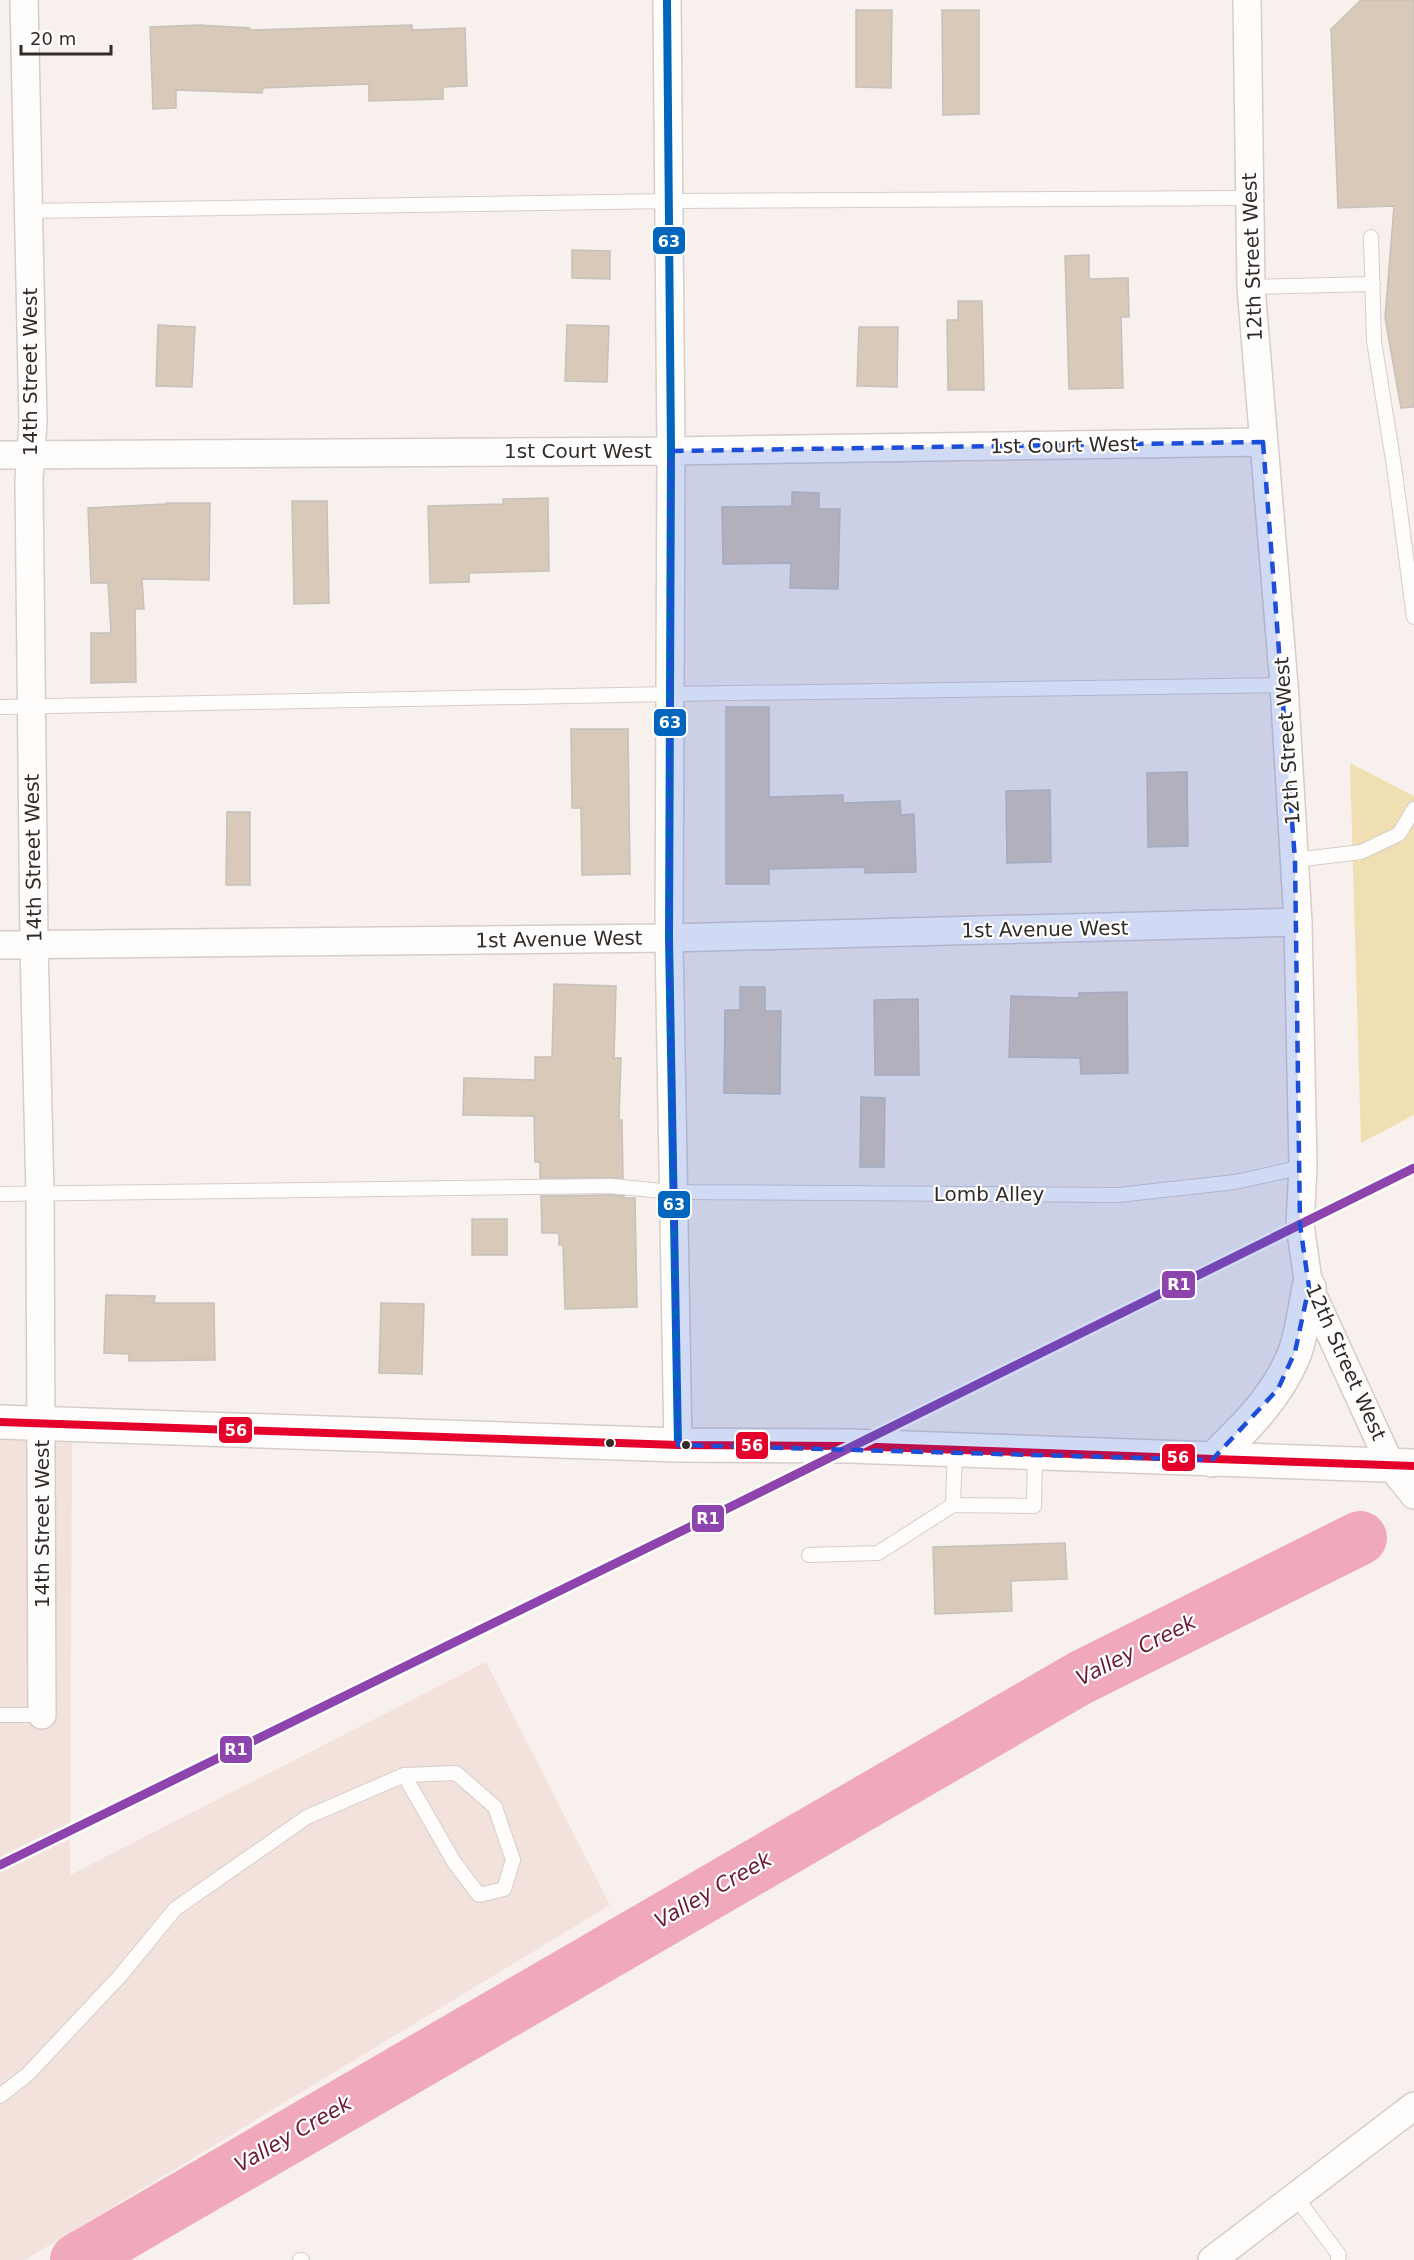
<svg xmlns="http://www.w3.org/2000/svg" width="1414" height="2260" font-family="'DejaVu Sans',sans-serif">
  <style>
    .built { fill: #f2e2db }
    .green { fill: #efdfb3 }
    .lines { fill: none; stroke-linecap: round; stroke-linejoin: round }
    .river { stroke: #efa9ba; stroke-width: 54 }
    .building { fill: #d9c9b8; stroke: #c6c1bc; stroke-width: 1.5 }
    .service-casing { stroke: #d5cdca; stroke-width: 16 }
    .minor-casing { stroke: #d5cdca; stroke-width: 30 }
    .secondary-casing { stroke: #d5cdca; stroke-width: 36 }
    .service { stroke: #fefdfc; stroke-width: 14 }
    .minor { stroke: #fefdfc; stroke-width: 27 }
    .secondary { stroke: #fefdfc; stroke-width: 33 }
    .bus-1-casing { stroke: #fff; stroke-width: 12 }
    .bus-2-casing { stroke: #fff; stroke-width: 12 }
    .bus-1 { stroke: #0065bd; stroke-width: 8 }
    .bus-2 { stroke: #e4002b; stroke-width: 8 }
    .rail-1-casing { stroke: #fff; stroke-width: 14 }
    .rail-1 { stroke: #8e44ad; stroke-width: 9 }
    .marked { fill: #1d4ed8; fill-opacity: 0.2; stroke: #1d4ed8; stroke-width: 4.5; stroke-dasharray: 12 8; stroke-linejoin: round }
    .bus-dot { fill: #322b27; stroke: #fff; stroke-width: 2 }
    .labels { text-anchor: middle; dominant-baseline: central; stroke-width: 4.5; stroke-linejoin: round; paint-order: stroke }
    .street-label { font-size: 20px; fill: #322b27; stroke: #fff }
    .water-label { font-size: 21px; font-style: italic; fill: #6c1837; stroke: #fff }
    .line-badge { stroke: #fff; stroke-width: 2 }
    .badge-label { font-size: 16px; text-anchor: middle; font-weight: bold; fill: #fff }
  </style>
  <rect width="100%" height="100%" fill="#f8f0ec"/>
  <path class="built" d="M0,1440L72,1442L70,1875L486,1662L610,1905L25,2260H0Z"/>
  <path class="green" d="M1350,763L1414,796V1115L1361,1143Z"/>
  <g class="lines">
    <path class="river" d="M77,2260L1080,1678L1360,1538"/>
  </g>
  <path class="building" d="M1361,0H1414V407L1401,408L1385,318L1394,206L1338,208L1331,29Z
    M856,10H892L891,88L856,87Z
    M942,10H979V114L943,115Z
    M199,25L250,28V30L412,25V30L465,28L467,86L443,87V99L369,101V84L263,88L262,93L176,90V108L153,109L150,27Z
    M572,250L610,251V279L572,278Z
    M1089,255V279L1128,278L1129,317H1121L1123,388L1069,389L1065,256Z
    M958,301H982L984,390H948L947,320H958Z
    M158,325L195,327L192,387L156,386Z
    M567,325L609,326L607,382L565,381Z
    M859,327H898L897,387L857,386Z
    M792,492L819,493V509H840L838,589L790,588L791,563L723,564L722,507L792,506Z
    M548,498L549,571L469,573V582L430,583L428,506L503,504V499Z
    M292,501H327L329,603L294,604Z
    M166,503H210L209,580L142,579L144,609H135L136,682L91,683V633H111L108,583H91L88,508L165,504Z
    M726,707H769V797L843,795V803L900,801L901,815L914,814L916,872L865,873V867L769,869V884H726Z
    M571,729H628L630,874L582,875L581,808H572Z
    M1187,772L1188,846L1148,847L1147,773Z
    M1050,790L1051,862L1007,863L1006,791Z
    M227,812H250V885H226Z
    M554,984L616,986L614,1058H621L619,1120H622L623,1178H540V1162H535L534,1116L463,1115L464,1078L535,1080V1057H552Z
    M740,987H765V1011H781L780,1094L724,1093L725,1010H740Z
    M1127,992L1128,1073L1081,1074L1080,1058L1009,1057L1011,996L1079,998V993Z
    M918,999L919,1075H875L874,1000Z
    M861,1097L885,1098L884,1167H860Z
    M611,1195L624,1196V1198H635L637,1307L565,1309L563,1245H559V1233H542L541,1196Z
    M472,1219H507V1255H472Z
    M106,1295L155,1296L154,1303H214L215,1360L129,1361V1354L104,1353Z
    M381,1303L424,1304L422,1374L379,1373Z
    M1065,1543L1067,1579L1011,1581L1012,1611L935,1614L933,1547Z"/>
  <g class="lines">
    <defs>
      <path id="service" d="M29,211L669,201L1249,198
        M1371,237L1374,341L1394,466L1414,617
        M1251,287L1373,284
        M0,707L670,694L1284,685
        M1295,860L1361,852L1399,834L1414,809
        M0,1194L611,1186L673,1192L1118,1195L1235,1182L1303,1167
        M953,1505L1034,1506L1035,1453
        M809,1555L878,1553L953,1505L955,1450
        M0,1715H42
        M0,2096L28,2074L120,1976L175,1909L307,1817L404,1775L456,1773L495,1807L513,1860L504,1889L479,1895L454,1862L404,1775
        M1295,2196L1339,2255L1338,2260
        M300,2260H302"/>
      <path id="minor" d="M24,0L33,422L29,480L34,944L40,1194L42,1715
        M667,0L671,451L669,938L678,1445
        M1247,0L1251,287L1284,685L1298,922L1303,1167L1300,1225L1309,1287L1391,1466L1414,1495
        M0,455L671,451L1263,442
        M0,945L669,938L1298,922
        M1212,2260L1414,2106"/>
      <path id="secondary" d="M0,1422L678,1445L850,1446L1414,1466
        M1212,1460C1245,1428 1276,1398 1294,1355C1302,1334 1305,1308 1309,1287"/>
    </defs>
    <use href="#service" class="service-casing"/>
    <use href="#minor" class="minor-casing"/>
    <use href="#secondary" class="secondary-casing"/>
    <use href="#service" class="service"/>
    <use href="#minor" class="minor"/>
    <use href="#secondary" class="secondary"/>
    <defs>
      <path id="bus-1" d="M667,0L671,451L669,938L678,1445"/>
      <path id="bus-2" d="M0,1422L678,1445L850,1446L1414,1466"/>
    </defs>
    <use href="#bus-1" class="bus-1-casing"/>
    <use href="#bus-2" class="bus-2-casing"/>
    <use href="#bus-1" class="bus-1"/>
    <use href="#bus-2" class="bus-2"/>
    <defs>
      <path id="rail-1" d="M0,1865L700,1522L1414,1168"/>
    </defs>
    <use href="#rail-1" class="rail-1-casing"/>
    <use href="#rail-1" class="rail-1"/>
  </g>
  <path class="marked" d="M1263,442L1295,860L1300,1225L1309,1287L1295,1352L1278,1389L1212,1460L678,1445L669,938L671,451Z"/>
  <g class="bus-dot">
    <circle cx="610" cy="1443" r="5"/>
    <circle cx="686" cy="1445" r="5"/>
  </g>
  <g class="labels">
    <g class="street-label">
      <text transform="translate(1252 257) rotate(-92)">12th Street West</text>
      <text transform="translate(30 372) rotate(-90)">14th Street West</text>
      <text transform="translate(1064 445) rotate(-1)">1st Court West</text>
      <text x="578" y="451">1st Court West</text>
      <text transform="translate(1287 741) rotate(-94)">12th Street West</text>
      <text transform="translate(33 858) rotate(-91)">14th Street West</text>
      <text transform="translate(1045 929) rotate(-1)">1st Avenue West</text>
      <text transform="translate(559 939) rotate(-1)">1st Avenue West</text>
      <text x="989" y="1194">Lomb Alley</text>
      <text transform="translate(1346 1362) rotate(66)">12th Street West</text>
      <text transform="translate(42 1524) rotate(-90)">14th Street West</text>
    </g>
    <g class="water-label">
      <text transform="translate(1136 1650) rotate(-27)">Valley Creek</text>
      <text transform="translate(713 1890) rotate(-30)">Valley Creek</text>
      <text transform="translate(293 2134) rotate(-30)">Valley Creek</text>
    </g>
  </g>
  <g class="line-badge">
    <rect x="652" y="226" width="34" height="29" rx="6" fill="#0065bd"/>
    <rect x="653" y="708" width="34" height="29" rx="6" fill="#0065bd"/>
    <rect x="657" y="1190" width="34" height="29" rx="6" fill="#0065bd"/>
    <rect x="1161" y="1270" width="35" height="29" rx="6" fill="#8e44ad"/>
    <rect x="218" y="1416" width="35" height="28" rx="6" fill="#e4002b"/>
    <rect x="735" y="1431" width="34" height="29" rx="6" fill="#e4002b"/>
    <rect x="1161" y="1443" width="35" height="29" rx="6" fill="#e4002b"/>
    <rect x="691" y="1504" width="34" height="29" rx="6" fill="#8e44ad"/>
    <rect x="219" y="1735" width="34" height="29" rx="6" fill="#8e44ad"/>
  </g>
  <g class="badge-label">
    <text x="669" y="247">63</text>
    <text x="670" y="728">63</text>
    <text x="674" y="1210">63</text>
    <text x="1179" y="1290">R1</text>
    <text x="236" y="1436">56</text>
    <text x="752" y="1451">56</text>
    <text x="1178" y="1463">56</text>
    <text x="708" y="1524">R1</text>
    <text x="236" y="1755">R1</text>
  </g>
  <path d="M21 45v9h90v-9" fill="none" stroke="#322b27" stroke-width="3"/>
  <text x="30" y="45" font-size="18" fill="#322b27" stroke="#ffffff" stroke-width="4.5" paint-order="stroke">20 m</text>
</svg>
